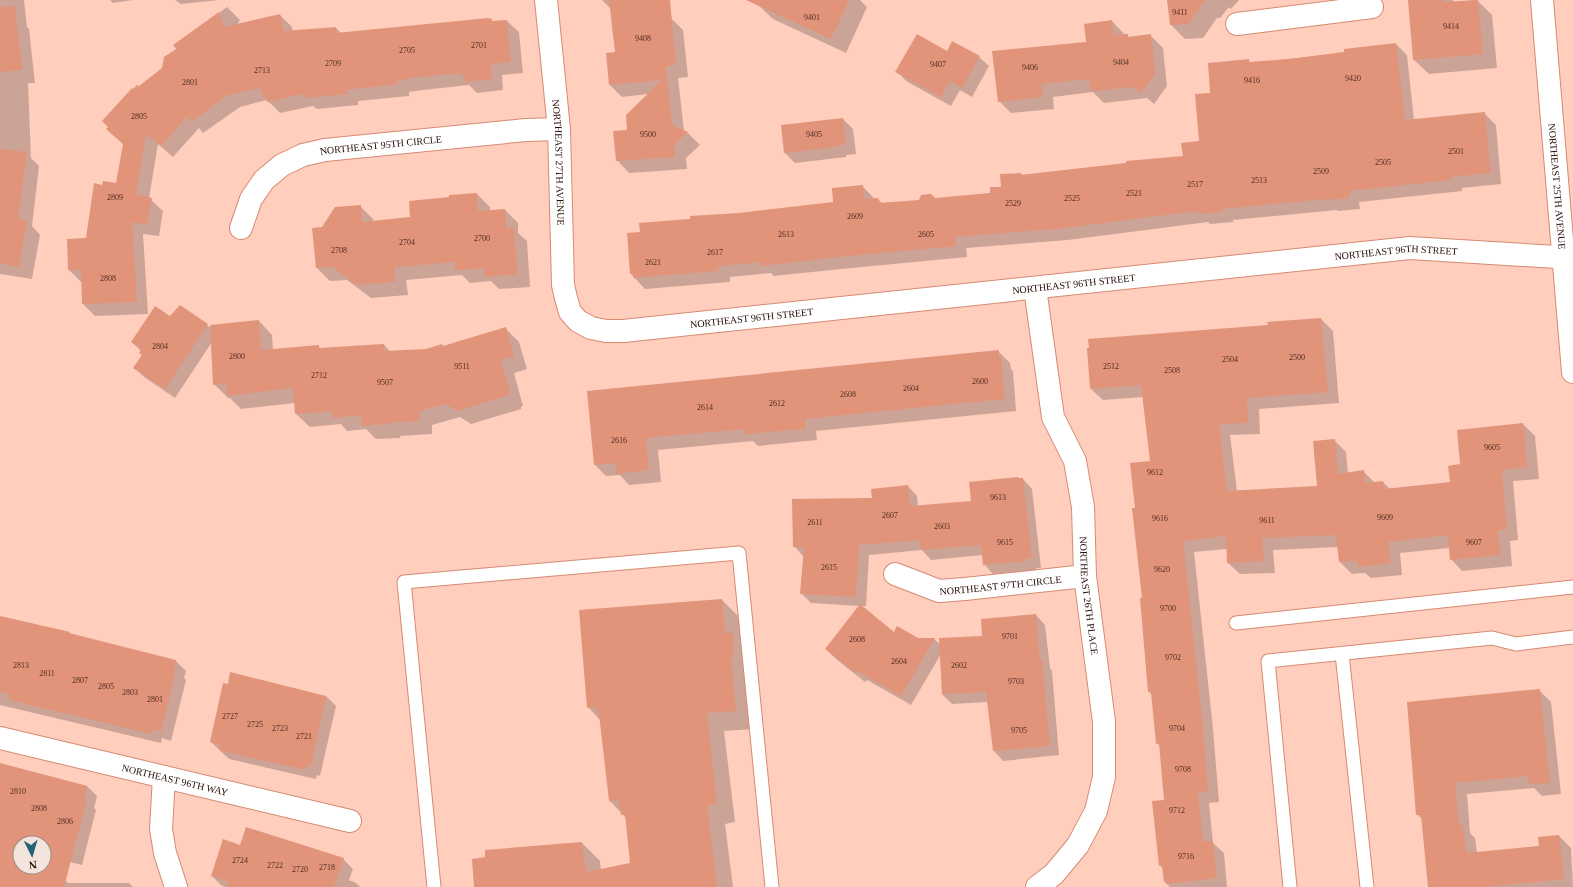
<svg xmlns="http://www.w3.org/2000/svg" width="1573" height="887" font-family="'Times New Roman',serif">
  <style>
    .shadow { fill: #0003 }
    .building { fill: #e1947a; fill-rule: evenodd }
    .lines { fill: none; stroke-linecap: round; stroke-linejoin: round }
    .lane-casing { stroke: #d68a70; stroke-width: 15 }
    .street-casing { stroke: #d68a70; stroke-width: 24 }
    .secondary-casing { stroke: #d68a70; stroke-width: 24 }
    .lane { stroke: #fff; stroke-width: 13 }
    .street { stroke: #fff; stroke-width: 22 }
    .secondary { stroke: #fff; stroke-width: 22 }
    .labels { text-anchor: middle; dominant-baseline: central; stroke-width: 3; stroke-linejoin: round; paint-order: stroke }
    .number-label { font-size: 8px; fill: #532c20 }
    .street-label { font-size: 10px; fill: #240902; stroke: #f4e4de }
  </style>
  <rect width="100%" height="100%" fill="#ffcebd"/>
  <path class="shadow" d="M0,0H24L27,27L29,29L35,83H28L31,158L39,166L32,226L40,235L32,279L0,274Z
    M110,0H133L113,3Z
    M175,0H219L181,4Z
    M602,0H668L671,18L683,30L688,77L678,78L684,131L688,133L700,145L686,158L687,169L629,173L617,160L628,131L648,94L622,97L610,85L616,53L611,9Z
    M760,0H860L867,7L846,53L773,19L758,5Z
    M1168,0H1239L1231,9L1229,7L1220,18H1217L1203,38L1185,39L1171,25Z
    M1409,0H1452L1455,2L1477,0L1492,15L1497,68L1429,74L1414,60Z
    M227,7L240,20L237,25L280,15L292,27L293,32L336,28L341,33L491,20L493,22L507,21L519,32L523,73L502,75L503,90L477,93L469,85L423,90L409,92V96L358,101V105L317,109L313,106L280,113L267,100L240,107L203,133L199,128L173,157L158,144L149,198L163,211L159,236L143,234L148,314L95,316L83,304L82,282H81L69,270L87,239L103,186L117,185L124,145L107,129L139,87L163,69L178,49L175,45Z
    M1112,21L1125,35H1127L1130,38L1150,35L1163,48L1167,86L1154,104L1147,98L1104,103L1093,92L1053,97L1054,109L1011,113L999,101L1087,43Z
    M1396,44L1407,55L1414,120L1484,113L1496,125L1501,184L1462,188V191L1359,202L1360,209L1338,211L1337,210L1233,220V222L1210,224L1208,222L1068,240L966,248L967,257L841,269L774,276L771,273L730,277V282L645,289L631,274L641,233L739,214L835,203L862,186L873,197L874,199H878L883,204L991,194L1021,174L1023,175L1184,157L1200,142L1211,94L1248,60L1251,63L1345,53Z
    M947,52L979,57L989,66L972,97L960,90L951,106L906,81L897,71Z
    M843,119L853,129L856,154L846,155V157L795,163L785,153L782,126Z
    M477,194L490,207V211L505,210L518,223V233L527,241L530,287L499,289L491,281L470,283L462,275L406,280L408,295L371,298L347,280L330,281L317,268L322,228L360,206L373,219L374,222L411,218L450,198Z
    M180,306L211,328L259,321L272,335L273,350L318,346L321,349L384,345L391,352L426,350L444,347L505,328L519,342L527,369L514,373L523,406L521,407V409L471,424L460,417L432,425V434L400,436V438L376,439L366,429L347,431L341,424L310,427L296,414L295,403L241,409L230,398H228L214,384L212,342L175,398L144,377L134,367L143,355L141,351L132,342L171,318Z
    M1321,319L1333,331L1339,403L1259,409L1260,434L1230,435L1237,491L1319,487L1334,440L1346,452L1348,474L1363,471L1375,483L1383,482L1390,489L1451,483L1461,465L1523,424L1535,436L1539,479L1513,481L1518,540L1510,541L1512,566L1462,571L1451,559L1450,548L1400,553L1402,575L1371,578L1365,573L1352,574L1340,562L1338,547L1273,550L1275,573L1240,574L1228,563L1227,549L1194,552L1213,729L1219,802L1209,803L1213,843L1224,853L1227,887H1170L1165,882L1163,869L1160,865L1165,801L1160,746L1157,743L1152,695L1149,692L1136,509L1151,462L1143,397L1103,400L1091,389L1269,326Z
    M998,351L1010,363L1011,369L1013,371L1016,411L816,431L817,440L758,446L753,441L658,450L661,482L629,485L620,475L606,476L595,465L588,392Z
    M1020,479H1023L1032,489L1041,568H1036V570L993,574L984,564L983,555L931,560L922,550L869,555L866,606H860L895,633L918,639H934L940,644L983,637L1036,615L1045,625L1050,668L1052,671L1059,755L1003,761L994,751L988,702L952,704L942,694L941,654L911,705L867,680L865,682L836,659L826,649L860,606L811,603L801,593L804,557L794,546L873,499L908,486L917,496L918,507L972,502Z
    M722,600L740,618L754,729L724,731L735,822L725,824L733,887H475L582,843L600,861L601,870L632,864L626,818L610,801L601,721L588,707Z
    M0,617L69,633L71,635L176,661L186,671L184,678L186,680L171,741L162,738L161,743L0,705Z
    M1539,690L1551,702L1561,794L1542,796L1534,788L1467,794L1470,833L1475,838L1477,853L1540,846L1559,836L1571,848L1573,887H1429L1422,819L1417,814Z
    M326,696L336,706L320,776L317,775L316,779L229,759L211,742Z
    M0,764L87,786L97,796L94,808L96,810L82,865L44,856V843H20V849L0,844Z
    M241,846L343,859L353,869L349,880L356,883L360,887H226L222,886L212,876Z
    M0,881H66L68,883H129L133,887H0Z"/>
  <path class="building" d="M609,0H670L676,65L666,66L672,125L688,132L674,145L675,157L616,161L613,131L627,130L626,115L662,80L609,85L606,53L615,52Z
    M746,0H849L831,39Z
    M1167,0H1205L1189,24L1170,25Z
    M1408,0H1444V2L1478,0L1483,54L1413,60Z
    M15,6L22,70L0,72V7Z
    M219,12L224,27L280,14L284,31L336,27V33L488,18L492,19V21L507,20L511,62L491,64L492,79L465,82L464,76H462L461,73L410,78L397,81L398,84L346,90L347,94L304,98V94L267,102L266,97H263L261,88L228,95L191,122L187,116L161,146L146,134L136,194L152,198L147,225L132,222L137,302L82,304L81,270H68L67,239L86,238L94,183L102,185L103,181L116,183L123,144L106,129L108,127L102,121L132,88L133,89L137,85L139,86L162,68L164,57L176,49L173,45Z
    M1112,20L1114,35L1128,34V37L1151,34L1155,74L1141,93L1134,87L1091,91L1089,79L1041,84L1043,97L998,102L992,51L1086,42L1084,24Z
    M917,34L947,51L952,41L980,56L962,88L950,81L941,97L895,72Z
    M1396,43L1405,120L1485,112L1491,173L1451,177V180L1349,191V198L1326,200V199L1222,209V212L1198,214L1197,211L1056,229L955,237L956,246L829,258L762,266V262L719,266V271L678,274L633,278V274H630L627,233L640,232L639,223L690,219V216L739,213L833,202L832,188L863,185L864,199L878,198L879,203L919,200L921,195L931,194L935,198L990,193V187H1001L1000,174L1021,173V175L1126,163V161L1183,156L1181,143L1199,141L1195,94L1210,93L1208,63L1249,59V62L1289,59L1344,52V49Z
    M843,118L846,144L837,146V147L784,153L781,125Z
    M0,149L27,152L18,219L27,221L19,267L0,263Z
    M477,193L478,211L505,209L506,228L514,227L517,274L485,277L484,268L455,270V262L394,267L395,282L357,285L333,267L316,268L312,228L322,227L335,207L361,205L362,222L410,217L409,201L449,197V195Z
    M180,305L208,324L165,389L133,368L142,355L139,353L141,349L131,342L155,306L170,316Z
    M1321,318L1328,392L1247,398L1248,423L1219,424L1227,491L1317,486L1313,441L1335,439L1338,474L1364,470L1365,483L1383,481L1384,489L1450,482L1448,466L1460,464L1457,430L1523,423L1527,467L1502,470L1507,529L1498,530L1501,555L1450,560L1448,535L1388,542L1391,563L1358,567V561L1339,562L1336,535L1262,538L1264,561L1227,563L1226,536L1183,541L1202,717L1208,791L1198,792L1203,842L1213,841L1217,878L1166,884V882H1164L1162,865L1159,866L1152,801L1164,800L1159,743L1156,744L1151,692H1148L1140,598H1142L1132,508H1135L1130,463L1150,461L1141,385L1090,389L1087,348H1089L1088,339L1268,325L1267,322Z
    M259,320L261,350L319,345V348L384,344L385,351L426,349L442,344L443,346L506,327L514,356L501,360L510,392L508,393L509,395L457,411L446,404L419,411V421L387,423V424L362,426L361,415L332,418V411L295,414L293,388L227,396L226,384L213,385L210,325Z
    M999,350V358H1001L1005,399L805,419L806,429L745,434V429L646,438L649,470L617,474L616,463L594,465L587,391Z
    M1018,477L1019,478H1023L1032,558L1026,559V561L983,565L981,545L921,550L920,540L859,545L856,597L800,594L804,547H793L792,499L872,498L871,489L908,485L910,506L971,501L969,482Z
    M722,599L725,633H733L734,654H731L736,711L707,713L717,804L707,806L717,887H474L472,859L485,857V850L582,842L586,872L630,863L625,814L621,815L619,800L609,801L599,714H598L597,707L587,708L579,610Z
    M860,604L894,632L897,626L918,638H935L901,696L857,671L855,673L825,649Z
    M1036,614L1040,660H1042L1050,746L993,751L986,692L942,694L939,638L982,636L981,619Z
    M0,616L70,632L69,633L176,660L174,669L176,670L161,732L153,729L152,734L9,700L10,694L0,692Z
    M230,672L326,696L311,766H307L306,770L244,756L219,750L220,745L210,742L223,683L228,684Z
    M1540,689L1550,783L1529,784L1528,776L1455,783L1459,825H1463L1466,853L1539,846L1538,837L1559,835L1564,879L1484,887H1428L1421,815H1416L1407,702Z
    M0,763L87,786L84,798L87,799L64,887H0ZM20,843H44V867H20Z
    M246,827L344,858L334,887H227L229,882L211,876L223,839L240,845Z"/>
  <g class="lines">
    <defs>
      <path id="lane" d="M1236,623L1573,587
        M1342,654L1367,887
        M434,887L404,582L739,553L772,887
        M1290,887L1268,661L1492,638L1516,644L1573,637"/>
      <g id="street">
        <path id="s1" d="M546,0L559,129L563,285L566,298L570,312L578,321L591,328L606,331H623L1410,248L1573,258"/>
        <path d="M1237,24L1372,7"/>
        <path id="s2" d="M241,228L251,199L264,180L282,165L303,155L325,150L526,130L559,129"/>
        <path id="s3" d="M1035,288L1053,417L1075,461L1083,507L1085,576L1104,722V777L1096,811L1078,845L1054,874L1037,887"/>
        <path id="s4" d="M895,574L939,591L965,589L1085,576"/>
        <path id="s5" d="M0,738L350,821"/>
        <path d="M164,777L161,829L165,853L176,887"/>
      </g>
      <g id="secondary">
        <path id="s6" d="M1542,0L1573,372"/>
      </g>
    </defs>
    <use href="#lane" class="lane-casing"/>
    <use href="#street" class="street-casing"/>
    <use href="#secondary" class="secondary-casing"/>
    <use href="#lane" class="lane"/>
    <use href="#street" class="street"/>
    <use href="#secondary" class="secondary"/>
  </g>
  <g class="labels">
    <g class="number-label">
      <text x="1180" y="12">9411</text>
      <text x="812" y="17">9401</text>
      <text x="1451" y="26">9414</text>
      <text x="643" y="38">9408</text>
      <text x="479" y="45">2701</text>
      <text x="407" y="50">2705</text>
      <text x="1121" y="62">9404</text>
      <text x="333" y="63">2709</text>
      <text x="938" y="64">9407</text>
      <text x="1030" y="67">9406</text>
      <text x="262" y="70">2713</text>
      <text x="1353" y="78">9420</text>
      <text x="1252" y="80">9416</text>
      <text x="190" y="82">2801</text>
      <text x="139" y="116">2805</text>
      <text x="648" y="134">9500</text>
      <text x="814" y="134">9405</text>
      <text x="1456" y="151">2501</text>
      <text x="1383" y="162">2505</text>
      <text x="1321" y="171">2509</text>
      <text x="1259" y="180">2513</text>
      <text x="1195" y="184">2517</text>
      <text x="1134" y="193">2521</text>
      <text x="115" y="197">2809</text>
      <text x="1072" y="198">2525</text>
      <text x="1013" y="203">2529</text>
      <text x="855" y="216">2609</text>
      <text x="786" y="234">2613</text>
      <text x="926" y="234">2605</text>
      <text x="482" y="238">2700</text>
      <text x="407" y="242">2704</text>
      <text x="339" y="250">2708</text>
      <text x="715" y="252">2617</text>
      <text x="653" y="262">2621</text>
      <text x="108" y="278">2808</text>
      <text x="160" y="346">2804</text>
      <text x="237" y="356">2800</text>
      <text x="1297" y="357">2500</text>
      <text x="1230" y="359">2504</text>
      <text x="462" y="366">9511</text>
      <text x="1111" y="366">2512</text>
      <text x="1172" y="370">2508</text>
      <text x="319" y="375">2712</text>
      <text x="980" y="381">2600</text>
      <text x="385" y="382">9507</text>
      <text x="911" y="388">2604</text>
      <text x="848" y="394">2608</text>
      <text x="777" y="403">2612</text>
      <text x="705" y="407">2614</text>
      <text x="619" y="440">2616</text>
      <text x="1492" y="447">9605</text>
      <text x="1155" y="472">9612</text>
      <text x="998" y="497">9613</text>
      <text x="890" y="515">2607</text>
      <text x="1385" y="517">9609</text>
      <text x="1160" y="518">9616</text>
      <text x="1267" y="520">9611</text>
      <text x="815" y="522">2611</text>
      <text x="942" y="526">2603</text>
      <text x="1005" y="542">9615</text>
      <text x="1474" y="542">9607</text>
      <text x="829" y="567">2615</text>
      <text x="1162" y="569">9620</text>
      <text x="1168" y="608">9700</text>
      <text x="1010" y="636">9701</text>
      <text x="857" y="639">2608</text>
      <text x="1173" y="657">9702</text>
      <text x="899" y="661">2604</text>
      <text x="21" y="665">2813</text>
      <text x="959" y="665">2602</text>
      <text x="47" y="673">2811</text>
      <text x="80" y="680">2807</text>
      <text x="1016" y="681">9703</text>
      <text x="106" y="686">2805</text>
      <text x="130" y="692">2803</text>
      <text x="155" y="699">2801</text>
      <text x="230" y="716">2727</text>
      <text x="255" y="724">2725</text>
      <text x="280" y="728">2723</text>
      <text x="1177" y="728">9704</text>
      <text x="1019" y="730">9705</text>
      <text x="304" y="736">2721</text>
      <text x="1183" y="769">9708</text>
      <text x="18" y="791">2810</text>
      <text x="39" y="808">2808</text>
      <text x="1177" y="810">9712</text>
      <text x="65" y="821">2806</text>
      <text x="1186" y="856">9716</text>
      <text x="240" y="860">2724</text>
      <text x="275" y="865">2722</text>
      <text x="327" y="867">2718</text>
      <text x="300" y="869">2720</text>
    </g>
    <g class="street-label">
      <text stroke="none"><textPath href="#s2" startOffset="179">NORTHEAST 95TH CIRCLE</textPath></text>
      <text stroke="none"><textPath href="#s1" startOffset="163">NORTHEAST 27TH AVENUE</textPath></text>
      <text stroke="none"><textPath href="#s6" startOffset="187">NORTHEAST 25TH AVENUE</textPath></text>
      <text stroke="none"><textPath href="#s1" startOffset="1150">NORTHEAST 96TH STREET</textPath></text>
      <text stroke="none"><textPath href="#s1" startOffset="826">NORTHEAST 96TH STREET</textPath></text>
      <text stroke="none"><textPath href="#s1" startOffset="502">NORTHEAST 96TH STREET</textPath></text>
      <text stroke="none"><textPath href="#s4" startOffset="109">NORTHEAST 97TH CIRCLE</textPath></text>
      <text stroke="none"><textPath href="#s3" startOffset="315">NORTHEAST 26TH PLACE</textPath></text>
      <text stroke="none"><textPath href="#s5" startOffset="180">NORTHEAST 96TH WAY</textPath></text>
    </g>
  </g>
  <g transform="translate(32 855) rotate(175)"><circle r="19" fill="#f4e4de" stroke="#a18c86"/>
  <path d="M0-3L7 15L0 10L-7 15Z" fill="#1f6375"/>
  <text y="-6" font-size="11" font-weight="bold" text-anchor="middle" fill="#240902">N</text>
  </g>
</svg>
